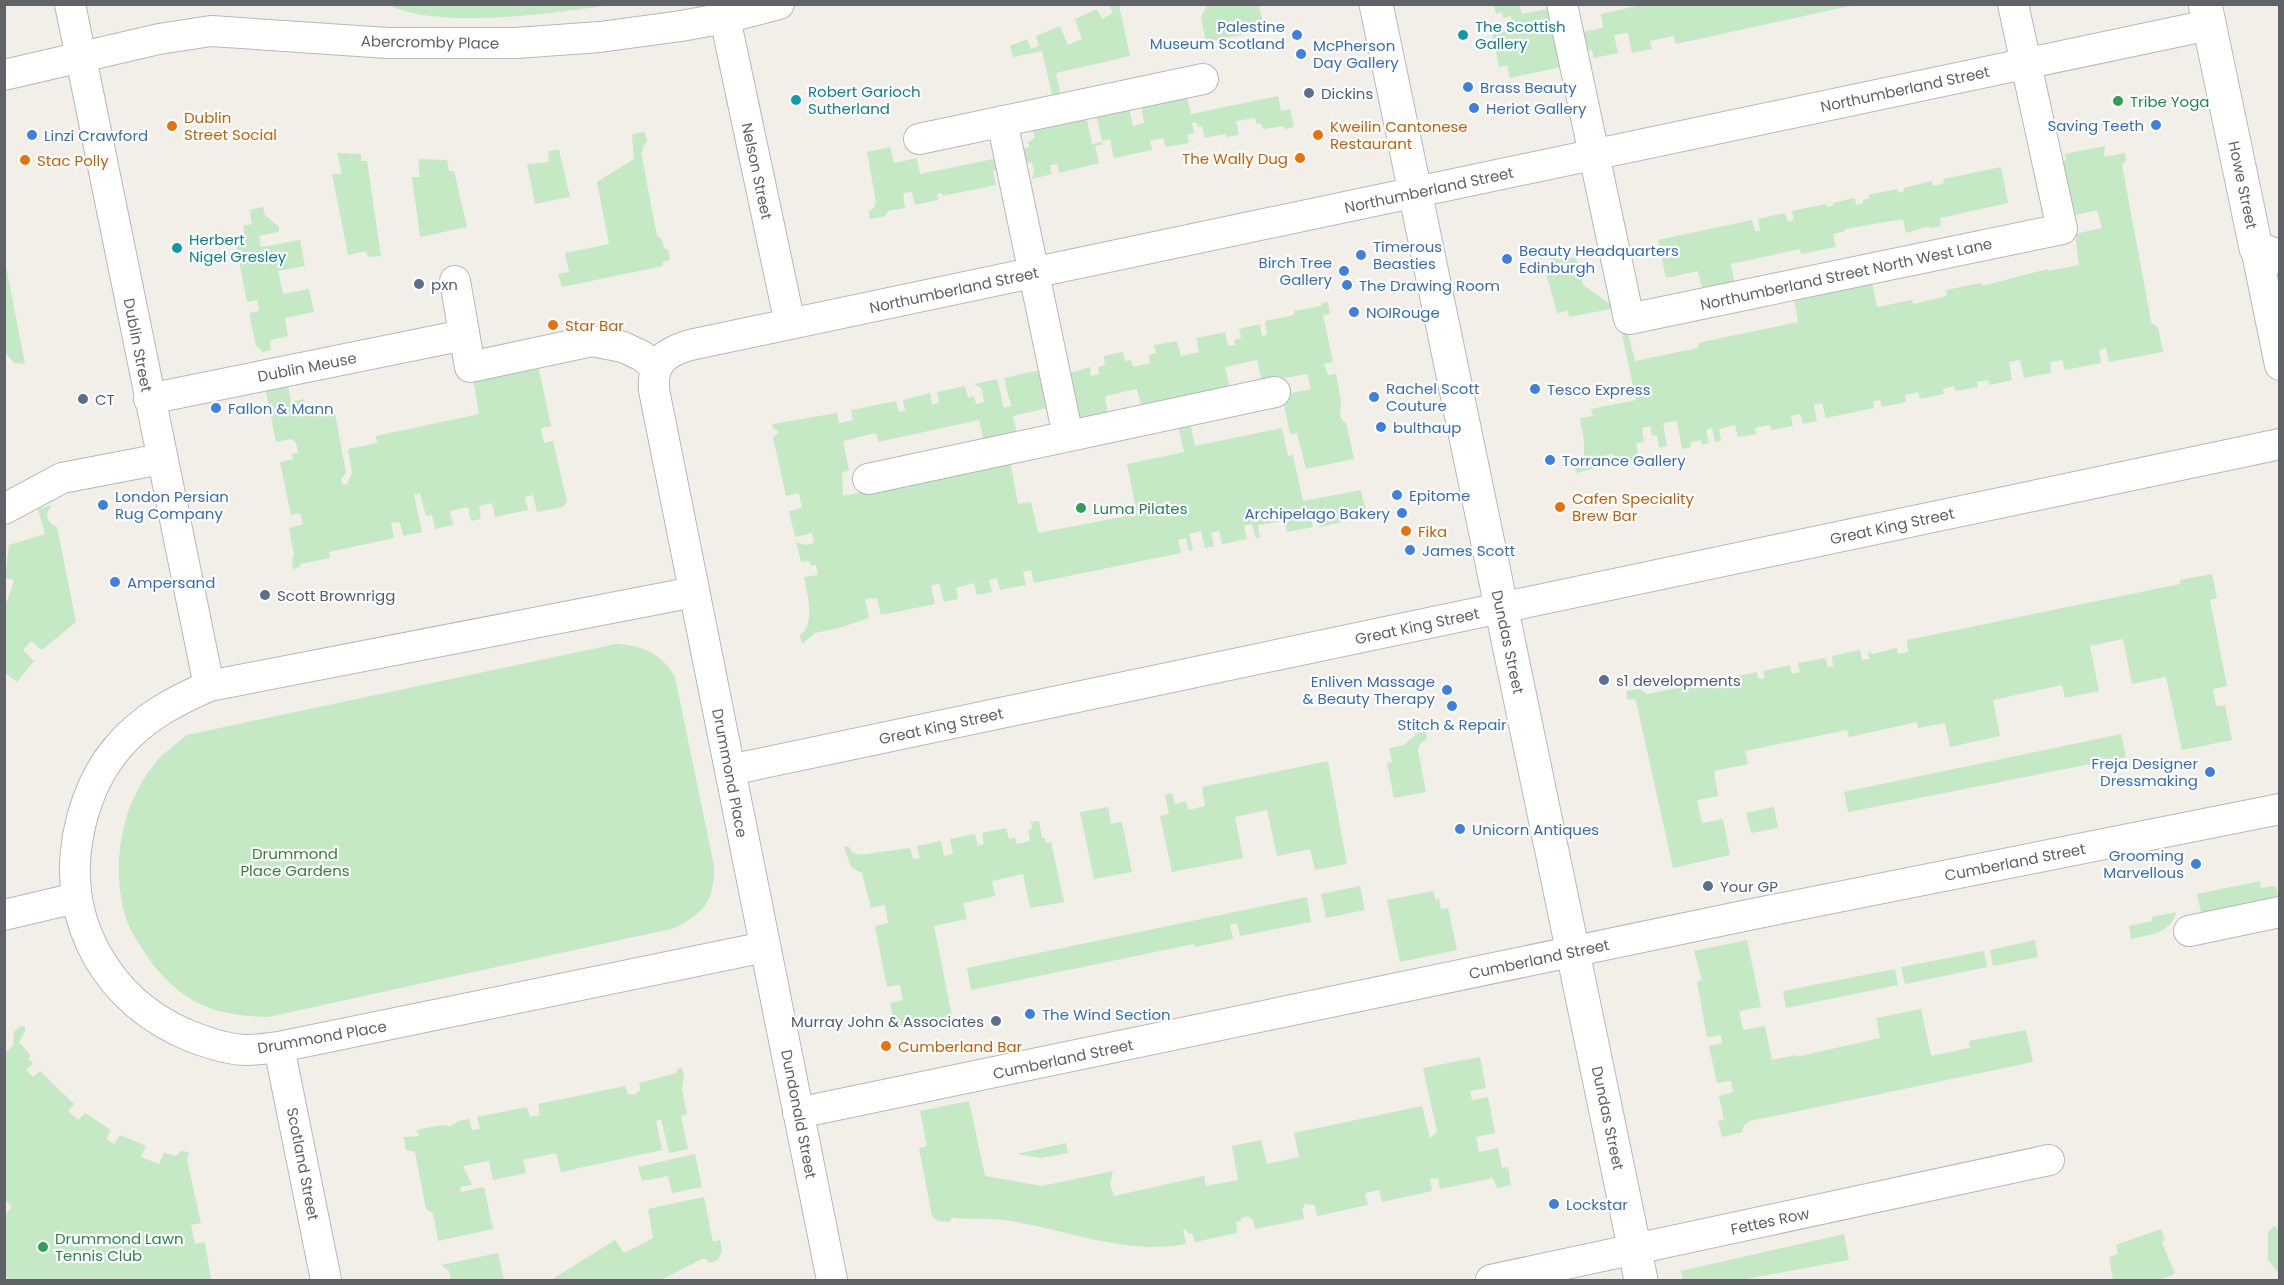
<svg xmlns="http://www.w3.org/2000/svg" width="2284" height="1285" font-family="Poppins,sans-serif">
  <style>
    .green { fill: #c5e8c5 }
    .lines { fill: none; stroke-linecap: round; stroke-linejoin: round }
    .street-casing { stroke: #b5b8bc; stroke-width: 32 }
    .secondary-casing { stroke: #b6babf; stroke-width: 35 }
    .street { stroke: #fff; stroke-width: 30 }
    .secondary { stroke: #fff; stroke-width: 33 }
    .shop-dot { fill: #3f7fe0; stroke: #fff; stroke-width: 2 }
    .culture-dot { fill: #0f9aa8; stroke: #fff; stroke-width: 2 }
    .service-dot { fill: #5c6f8a; stroke: #fff; stroke-width: 2 }
    .leisure-dot { fill: #2e9e5b; stroke: #fff; stroke-width: 2 }
    .food-dot { fill: #e8710a; stroke: #fff; stroke-width: 2 }
    .labels { text-anchor: middle; dominant-baseline: central; stroke-width: 4.5; stroke-linejoin: round; paint-order: stroke }
    .shop-label { font-size: 15px; fill: #366cbe; stroke: #fff; text-anchor: start }
    .culture-label { font-size: 15px; fill: #0d838f; stroke: #fff; text-anchor: start }
    .street-label { font-size: 15px; fill: #5f6368; stroke: #fff }
    .service-label { font-size: 15px; fill: #4e5e75; stroke: #fff; text-anchor: start }
    .leisure-label { font-size: 15px; fill: #27864d; stroke: #fff; text-anchor: start }
    .food-label { font-size: 15px; fill: #c56008; stroke: #fff; text-anchor: start }
    .park-label { font-size: 15px; fill: #348238; stroke: #fff }
  </style>
  <rect width="100%" height="100%" fill="#f1efe8"/>
  <path class="green" d="M389,5H610C556,13 438,30 389,5Z
    M1109,5H1119L1130,56L1056,73L1061,97L1053,98L1042,51L1013,57L1010,46L1027,39L1031,49L1039,46L1036,36L1060,26L1068,45L1082,39L1075,19L1097,9L1102,19L1113,13Z
    M1201,5H1259L1263,24L1259,26L1260,31L1206,42L1201,17L1207,5Z
    M1494,5H1519L1522,14L1553,8L1565,66L1510,78L1507,65L1499,67L1492,35L1514,29L1511,16L1503,18L1502,12L1496,14Z
    M1641,5H1854L1676,44L1674,36L1650,41L1652,49L1632,53L1628,33L1614,35L1618,53L1594,58L1592,50L1585,51L1581,32L1603,28L1601,14Z
    M1186,94L1191,114L1278,96L1281,111L1290,109L1294,127L1285,129L1284,126L1263,129L1261,123L1257,124L1255,118L1236,121L1239,135L1227,137L1225,134L1205,138L1202,126L1198,127L1196,122L1192,123L1194,133L1187,135L1189,143L1166,147L1163,138L1150,141L1152,150L1114,158L1110,139L1102,141L1096,114L1129,107L1133,126L1144,123L1141,104Z
    M1086,116L1092,144L1102,142L1103,145L1095,146L1099,163L1059,173L1057,164L1050,165L1052,174L1032,179L1034,171L1032,162L1021,164L1018,150L1029,147L1028,142L1035,138L1032,128Z
    M645,132L647,141L643,147V151L641,152L657,236L661,238L664,248L668,250L670,260L662,262L663,266L562,287L558,274L569,272L565,253L609,244L597,182L634,159L632,134Z
    M2105,146L2104,157L2125,153L2126,160L2122,165L2151,321L2152,324L2158,327L2163,352L2109,362L2106,348L2099,350L2101,363L2065,370L2062,360L2050,362L2051,373L2024,378L2020,360L2009,362L2012,380L1989,385L1988,380L1977,382L1978,387L1956,391L1954,386L1943,389L1944,394L1920,399L1918,392L1905,395L1906,402L1882,407L1880,400L1873,401L1874,408L1826,418L1822,403L1814,405L1817,421L1803,424L1800,414L1791,416L1793,426L1772,430L1770,425L1755,428L1756,434L1738,437L1735,425L1719,429L1721,441L1715,442L1712,428L1706,430L1709,443L1702,445L1701,440L1690,443L1691,447L1682,449L1677,421L1663,423L1667,446L1659,448L1657,435L1652,436L1650,426L1642,428L1644,442L1636,443L1639,458L1615,463L1613,454L1604,456L1606,465L1576,473L1575,466C1591,462 1582,432 1580,418L1593,416L1591,409L1636,400L1622,334L1628,333L1635,361L1698,348V343L1798,322L1794,298L1872,282L1877,307L1912,300L1913,304L1947,296L1946,290L1981,283L1982,286L2048,269V271L2079,265L2075,234L2102,228L2097,210L2071,216L2058,162L2066,160L2065,154Z
    M890,147L894,163L917,158L920,174L998,158L1000,169L993,171L996,185L943,196L942,193L937,194L938,200L915,205L912,192L903,193L905,208L888,211L885,216L870,219L869,211L874,208L876,202L867,152Z
    M559,150L570,197L535,204L527,164L549,162L548,151Z
    M337,153L361,154V161H367L381,256L368,257L366,251L348,255L332,174H342Z
    M418,159L447,160L449,171H454L467,227L420,237L412,177H420Z
    M2001,167L2008,203L1940,218L1941,226L1930,228L1929,226L1906,233L1903,219L1845,229V231L1833,234L1836,247L1801,254L1800,249L1731,264L1735,286L1703,293L1698,271L1666,278L1658,240L1752,220L1755,231H1760L1758,219L1785,213L1788,222L1794,220L1792,211L1826,204L1827,207L1833,206V203L1855,198L1856,205L1863,203V200L1870,198L1869,195L1897,189L1898,193L1904,191V188L1932,181L1933,186L1944,183L1943,179Z
    M263,207L265,215L279,227V232L259,236L261,247L300,240L305,266L278,271L283,294L309,289L314,312L285,318L288,336L270,340L271,350L263,352L256,346L249,313L259,311L257,300L247,302L235,240L245,238L243,226L252,224L250,210Z
    M1549,256L1560,260L1576,257L1583,285L1616,308L1569,317L1568,311L1557,313L1545,269L1553,267Z
    M5,261L25,364L14,363L5,352Z
    M1328,302L1330,314L1323,315L1333,362L1324,364L1328,375L1336,374L1341,400L1340,416L1344,423L1346,422L1354,459L1306,469L1297,433L1290,434L1282,395L1311,389L1307,374L1262,382L1257,360L1225,367L1230,389L1142,408L1137,389L1105,396L1108,415L1076,422L1065,375L1090,367L1091,376L1099,374L1098,367L1105,365L1104,356L1123,352L1125,361L1131,360L1133,367L1150,363L1149,355L1156,353L1154,345L1177,341L1181,356L1199,352L1196,338L1225,332L1228,346L1235,345L1234,340L1241,338L1239,329L1260,324L1262,336L1267,335L1265,321L1294,315V311L1321,306V303Z
    M538,365L551,426L541,428L544,443L553,441L567,502L563,507L537,512L533,495L525,497L528,510L495,517L492,503L479,506L481,519L471,521L468,507L450,511L453,525L435,529L432,515L426,516L420,493L414,495L422,532L403,536L400,522L391,523L394,538L329,552L330,558L300,564V567L293,569L292,560L294,555L289,528L303,524L300,513L291,515L280,462L293,459L292,454L298,453L296,443L292,439L276,442L265,387L287,382L291,402L304,399L306,406L313,404L315,412L334,408L346,473L341,479L343,485L347,484L352,473L348,449L377,443L376,436L479,414L473,379Z
    M1040,370L1048,408L1013,416L1017,435L984,442L979,420L878,442L876,433L843,441L849,471L842,472L843,496L1010,461L1018,504L1031,502L1038,533L1132,515L1137,513L1127,464L1184,452L1178,426L1190,423L1195,446L1282,428L1288,456L1293,455L1303,501L1361,490C1365,506 1362,511 1381,513L1382,516L1351,521L1348,511L1340,512L1342,522L1320,527L1318,517H1311L1313,527L1287,532L1285,521L1258,525L1260,538H1256L1252,524L1244,526L1247,539L1222,544L1219,531L1211,533L1214,546L1205,548L1201,531L1189,534L1193,550L1189,551L1186,538L1178,540L1181,553L1034,583L1031,570L1023,572L1026,585L1000,590L997,578L989,580L992,592L977,595L974,583L956,588L958,599L944,602L939,583L931,586L935,604L881,615L877,598L865,599L869,618L839,628L815,633L802,644L800,635C816,624 807,594 804,577L818,575L816,565L811,566L809,561L801,562L796,542L805,545L814,543L812,533L795,537L789,511L802,508L799,493L786,496L773,437L779,432L773,428L772,424L837,413L839,423L853,420L851,410L896,401L899,412L905,411L903,400L930,393L932,404L939,403L937,392L965,386L968,398L974,396L976,404L984,402L982,389L974,384L997,379L1004,408L1011,406L1004,378Z
    M52,505C44,516 46,521 57,527L76,622L42,650L31,641L23,650L34,661L17,682L5,673V605L9,596L14,580L5,578L9,545L45,534L38,509Z
    M2212,574L2217,598L2210,600L2227,686L2213,689L2216,706L2225,705L2232,740L2182,750L2166,677L2132,684L2123,639L2090,646L2099,691L2065,698L2062,685L1993,700L2000,736L1950,747L1945,723L1918,728L1917,722L1849,737L1847,730L1745,751L1748,764L1714,771L1718,796L1697,800L1702,823L1723,819L1730,855L1673,868L1636,701L1633,699L1628,700L1626,691L1640,689L1647,694L1757,672L1759,679L1765,678L1763,671L1790,665L1792,674L1800,672L1798,663L1825,658L1828,667L1833,666L1832,656L1860,650L1862,660L1869,659L1868,651L1872,654L1897,648L1898,654L1908,652L1907,640L2180,584V580Z
    M616,644C642,645 662,654 675,677L714,866C714,901 705,912 675,928L268,1017C247,1016 229,1015 210,1008C184,999 162,978 147,956C137,941 127,926 123,908C112,857 123,802 156,762C164,752 177,744 187,735Z
    M1426,730L1427,739L1420,744L1418,750L1426,792L1394,798L1387,763L1392,762L1389,748L1404,745L1420,731Z
    M2121,734L2126,757L1848,812L1844,792Z
    M1328,761L1347,864L1315,870L1310,849L1277,856L1267,810L1235,817L1243,858L1172,872L1160,816L1169,814L1165,795L1172,793L1175,804L1186,801L1188,810L1205,806L1202,787Z
    M1108,807L1111,824L1122,822L1132,872L1094,879L1080,812Z
    M1774,807L1778,828L1751,833L1746,813Z
    M1039,821L1042,838H1045L1046,843L1051,842L1064,902L1030,908L1023,874L992,881L995,896L963,903L967,919L934,926L952,1017L895,1028L890,1003L903,1000L900,985L887,987L875,926L888,923L885,905L871,908L862,873L851,867L844,847L848,846L852,852L859,855L910,848L913,859L920,858L917,846L941,841L944,856L953,854L950,839L975,834L978,846L984,844L982,833L1006,828L1009,839L1015,838L1017,844L1030,841L1028,830L1032,829L1031,822Z
    M2260,881L2261,888L2276,886L2279,901L2202,917L2197,894Z
    M1360,886L1365,910L1326,918L1321,894Z
    M1433,891L1435,899L1439,898L1441,909L1448,908L1457,950L1400,962L1387,900Z
    M1307,897L1311,922L1240,936L1237,923L1230,925L1233,939L1195,947L1194,944L971,990L967,968Z
    M2176,912C2172,933 2149,935 2131,939L2129,926L2152,921V917Z
    M1747,940L1761,1007L1739,1011L1743,1030L1765,1026L1772,1060L1796,1055V1057L1880,1038L1876,1018L1921,1009L1931,1056L1970,1048L1969,1041L2026,1030L2033,1062L1750,1121L1744,1125L1742,1132L1722,1137L1718,1121L1724,1120L1719,1096L1733,1092L1731,1081L1717,1083L1709,1046L1722,1043L1721,1035L1707,1037L1697,982L1702,980L1694,951Z
    M2035,940L2038,957L1993,966L1990,950Z
    M1984,951L1987,967L1905,984L1901,967Z
    M1895,969L1898,985L1786,1008L1783,991Z
    M25,1026V1031L19,1042L31,1056L28,1059L33,1063L26,1070L33,1077L40,1071L74,1104L68,1111L78,1120L85,1113L111,1130L106,1139L114,1144L120,1135L146,1146L141,1157L159,1164L164,1153L176,1156L181,1151L189,1152L187,1160L201,1223L191,1225L195,1244L205,1242L211,1280H5V1215L12,1207L5,1200V1053L13,1045L14,1032L19,1027Z
    M1480,1057L1486,1088L1470,1091L1472,1100L1488,1097L1495,1133L1476,1137L1479,1152L1498,1148L1502,1168L1508,1167L1511,1185L1497,1188L1493,1178L1440,1189L1438,1178L1430,1179L1432,1191L1382,1202L1379,1190L1365,1193L1368,1205L1317,1216L1315,1205L1304,1204V1208H1302L1304,1219L1255,1229L1253,1219H1250L1249,1216L1241,1218V1221L1236,1222L1237,1233L1195,1242L1192,1233L1188,1234L1186,1229L1183,1230L1186,1244C1125,1256 1064,1228 1003,1220C986,1218 969,1219 952,1218L949,1222L938,1221L932,1216L919,1148L927,1146L920,1111L969,1101L985,1176L1042,1186L1113,1171L1110,1184L1114,1196L1204,1176L1206,1186L1238,1180L1232,1146L1261,1140L1267,1164L1299,1157L1294,1133L1422,1106L1430,1138L1437,1132L1423,1068Z
    M682,1068L684,1075L682,1089L687,1114L681,1116L688,1149L669,1153L661,1119L656,1121L662,1150L561,1172L556,1153L523,1160L526,1173L493,1180L489,1161L463,1166L472,1185L460,1187L461,1192L484,1187L493,1229L438,1241L433,1213L426,1209L415,1152L406,1150L404,1137L420,1136L416,1130L442,1125L451,1126L459,1121L469,1119L472,1130L480,1129L477,1117L527,1107L530,1117L540,1115L538,1104L625,1086L628,1094L634,1095L640,1090L639,1083L677,1073V1069Z
    M1066,1143L1068,1153L1041,1158L1017,1154Z
    M695,1154L702,1187L672,1193L668,1176L642,1181L638,1167Z
    M704,1197L713,1242L720,1240L722,1251L718,1260L709,1263L706,1259H702L661,1280H551L615,1240L624,1253L653,1238L648,1209Z
    M2275,1226L2279,1231V1274L2268,1260V1232Z
    M2161,1229L2165,1240L2162,1242L2175,1274L2158,1280H2113L2109,1257L2118,1254L2116,1245Z
    M1844,1234L1849,1260L1741,1280H1683L1681,1271Z
    M498,1253L504,1280H451L449,1271L441,1265Z"/>
  <g class="lines">
    <defs>
      <path id="street" d="M70,4L209,686
        M1562,4L1629,319L2062,229L2013,4
        M725,18L790,324
        M4,75L159,39L211,31L388,43H516L600,37L681,26L725,18L779,4
        M1002,121L1068,436
        M919,139L1203,79
        M2256,248L2280,365
        M455,281L470,367L592,341L623,347L642,356L656,367
        M149,399L464,335
        M868,479L1275,392
        M4,509L62,478L161,459
        M694,592L209,686C175,701 144,717 119,746C97,771 84,804 78,836C62,923 109,1003 190,1036C208,1043 228,1050 247,1050C258,1050 269,1048 279,1047L765,947
        M730,770L2280,444
        M4,915L76,898
        M2189,931L2280,912
        M279,1047L326,1280
        M798,1113L1753,914L2280,809
        M832,1280L654,390C652,362 664,353 690,345L2209,25
        M1491,1280L2049,1160"/>
      <path id="secondary" d="M1376,4L1641,1280
        M2205,4L2256,248L2280,257"/>
    </defs>
    <use href="#street" class="street-casing"/>
    <use href="#secondary" class="secondary-casing"/>
    <use href="#street" class="street"/>
    <use href="#secondary" class="secondary"/>
  </g>
  <g class="shop-dot">
    <circle cx="1297" cy="35" r="6"/>
    <circle cx="1301" cy="54" r="6"/>
    <circle cx="1468" cy="87" r="6"/>
    <circle cx="1474" cy="108" r="6"/>
    <circle cx="2156" cy="125" r="6"/>
    <circle cx="32" cy="135" r="6"/>
    <circle cx="1361" cy="255" r="6"/>
    <circle cx="1507" cy="259" r="6"/>
    <circle cx="1344" cy="271" r="6"/>
    <circle cx="1347" cy="285" r="6"/>
    <circle cx="1354" cy="312" r="6"/>
    <circle cx="1535" cy="389" r="6"/>
    <circle cx="1374" cy="397" r="6"/>
    <circle cx="216" cy="408" r="6"/>
    <circle cx="1381" cy="427" r="6"/>
    <circle cx="1550" cy="460" r="6"/>
    <circle cx="1397" cy="495" r="6"/>
    <circle cx="103" cy="505" r="6"/>
    <circle cx="1402" cy="513" r="6"/>
    <circle cx="1410" cy="550" r="6"/>
    <circle cx="115" cy="582" r="6"/>
    <circle cx="1447" cy="690" r="6"/>
    <circle cx="1452" cy="706" r="6"/>
    <circle cx="2210" cy="772" r="6"/>
    <circle cx="1460" cy="829" r="6"/>
    <circle cx="2196" cy="864" r="6"/>
    <circle cx="1030" cy="1014" r="6"/>
    <circle cx="1554" cy="1204" r="6"/>
  </g>
  <g class="culture-dot">
    <circle cx="1463" cy="35" r="6"/>
    <circle cx="796" cy="100" r="6"/>
    <circle cx="177" cy="248" r="6"/>
  </g>
  <g class="service-dot">
    <circle cx="1309" cy="93" r="6"/>
    <circle cx="419" cy="284" r="6"/>
    <circle cx="83" cy="399" r="6"/>
    <circle cx="265" cy="595" r="6"/>
    <circle cx="1604" cy="680" r="6"/>
    <circle cx="1708" cy="886" r="6"/>
    <circle cx="996" cy="1021" r="6"/>
  </g>
  <g class="leisure-dot">
    <circle cx="2118" cy="101" r="6"/>
    <circle cx="1081" cy="508" r="6"/>
    <circle cx="43" cy="1247" r="6"/>
  </g>
  <g class="food-dot">
    <circle cx="172" cy="126" r="6"/>
    <circle cx="1318" cy="135" r="6"/>
    <circle cx="1300" cy="158" r="6"/>
    <circle cx="25" cy="160" r="6"/>
    <circle cx="553" cy="325" r="6"/>
    <circle cx="1560" cy="507" r="6"/>
    <circle cx="1406" cy="531" r="6"/>
    <circle cx="886" cy="1046" r="6"/>
  </g>
  <g class="labels">
    <g class="shop-label">
      <text x="1285" y="26" text-anchor="end">Palestine<tspan x="1285" dy="17">Museum Scotland</tspan></text>
      <text x="1313" y="45">McPherson<tspan x="1313" dy="17">Day Gallery</tspan></text>
      <text x="1480" y="87">Brass Beauty</text>
      <text x="1486" y="108">Heriot Gallery</text>
      <text x="2144" y="125" text-anchor="end">Saving Teeth</text>
      <text x="44" y="135">Linzi Crawford</text>
      <text x="1373" y="246">Timerous<tspan x="1373" dy="17">Beasties</tspan></text>
      <text x="1519" y="250">Beauty Headquarters<tspan x="1519" dy="17">Edinburgh</tspan></text>
      <text x="1332" y="262" text-anchor="end">Birch Tree<tspan x="1332" dy="17">Gallery</tspan></text>
      <text x="1359" y="285">The Drawing Room</text>
      <text x="1366" y="312">NOIRouge</text>
      <text x="1386" y="388">Rachel Scott<tspan x="1386" dy="17">Couture</tspan></text>
      <text x="1547" y="389">Tesco Express</text>
      <text x="228" y="408">Fallon &amp; Mann</text>
      <text x="1393" y="427">bulthaup</text>
      <text x="1562" y="460">Torrance Gallery</text>
      <text x="1409" y="495">Epitome</text>
      <text x="115" y="496">London Persian<tspan x="115" dy="17">Rug Company</tspan></text>
      <text x="1390" y="513" text-anchor="end">Archipelago Bakery</text>
      <text x="1422" y="550">James Scott</text>
      <text x="127" y="582">Ampersand</text>
      <text x="1435" y="681" text-anchor="end">Enliven Massage<tspan x="1435" dy="17">&amp; Beauty Therapy</tspan></text>
      <text x="1452" y="724" text-anchor="middle">Stitch &amp; Repair</text>
      <text x="2198" y="763" text-anchor="end">Freja Designer<tspan x="2198" dy="17">Dressmaking</tspan></text>
      <text x="1472" y="829">Unicorn Antiques</text>
      <text x="2184" y="855" text-anchor="end">Grooming<tspan x="2184" dy="17">Marvellous</tspan></text>
      <text x="1042" y="1014">The Wind Section</text>
      <text x="1566" y="1204">Lockstar</text>
    </g>
    <g class="culture-label">
      <text x="1475" y="26">The Scottish<tspan x="1475" dy="17">Gallery</tspan></text>
      <text x="808" y="91">Robert Garioch<tspan x="808" dy="17">Sutherland</tspan></text>
      <text x="189" y="239">Herbert<tspan x="189" dy="17">Nigel Gresley</tspan></text>
    </g>
    <g class="street-label">
      <text transform="translate(430 42) rotate(1)">Abercromby Place</text>
      <text transform="translate(1905 89) rotate(-12)">Northumberland Street</text>
      <text transform="translate(757 171) rotate(78)">Nelson Street</text>
      <text transform="translate(2243 185) rotate(78)">Howe Street</text>
      <text transform="translate(1429 190) rotate(-12)">Northumberland Street</text>
      <text transform="translate(1846 274) rotate(-12)">Northumberland Street North West Lane</text>
      <text transform="translate(954 290) rotate(-12)">Northumberland Street</text>
      <text transform="translate(138 345) rotate(79)">Dublin Street</text>
      <text transform="translate(307 367) rotate(-11)">Dublin Meuse</text>
      <text transform="translate(1892 526) rotate(-12)">Great King Street</text>
      <text transform="translate(1417 626) rotate(-12)">Great King Street</text>
      <text transform="translate(1508 642) rotate(78)">Dundas Street</text>
      <text transform="translate(941 726) rotate(-12)">Great King Street</text>
      <text transform="translate(730 773) rotate(79)">Drummond Place</text>
      <text transform="translate(2015 862) rotate(-11)">Cumberland Street</text>
      <text transform="translate(1539 959) rotate(-12)">Cumberland Street</text>
      <text transform="translate(322 1037) rotate(-10)">Drummond Place</text>
      <text transform="translate(1063 1059) rotate(-12)">Cumberland Street</text>
      <text transform="translate(799 1114) rotate(79)">Dundonald Street</text>
      <text transform="translate(1608 1118) rotate(78)">Dundas Street</text>
      <text transform="translate(303 1164) rotate(79)">Scotland Street</text>
      <text transform="translate(1770 1221) rotate(-12)">Fettes Row</text>
    </g>
    <g class="service-label">
      <text x="1321" y="93">Dickins</text>
      <text x="431" y="284">pxn</text>
      <text x="95" y="399">CT</text>
      <text x="277" y="595">Scott Brownrigg</text>
      <text x="1616" y="680">s1 developments</text>
      <text x="1720" y="886">Your GP</text>
      <text x="984" y="1021" text-anchor="end">Murray John &amp; Associates</text>
    </g>
    <g class="leisure-label">
      <text x="2130" y="101">Tribe Yoga</text>
      <text x="1093" y="508">Luma Pilates</text>
      <text x="55" y="1238">Drummond Lawn<tspan x="55" dy="17">Tennis Club</tspan></text>
    </g>
    <g class="food-label">
      <text x="184" y="117">Dublin<tspan x="184" dy="17">Street Social</tspan></text>
      <text x="1330" y="126">Kweilin Cantonese<tspan x="1330" dy="17">Restaurant</tspan></text>
      <text x="1288" y="158" text-anchor="end">The Wally Dug</text>
      <text x="37" y="160">Stac Polly</text>
      <text x="565" y="325">Star Bar</text>
      <text x="1572" y="498">Cafen Speciality<tspan x="1572" dy="17">Brew Bar</tspan></text>
      <text x="1418" y="531">Fika</text>
      <text x="898" y="1046">Cumberland Bar</text>
    </g>
    <g class="park-label">
      <text x="295" y="853">Drummond<tspan x="295" dy="17">Place Gardens</tspan></text>
    </g>
  </g>
  <rect width="2284" height="1285" fill="none" stroke="#5f6368" stroke-width="12"/>
</svg>
